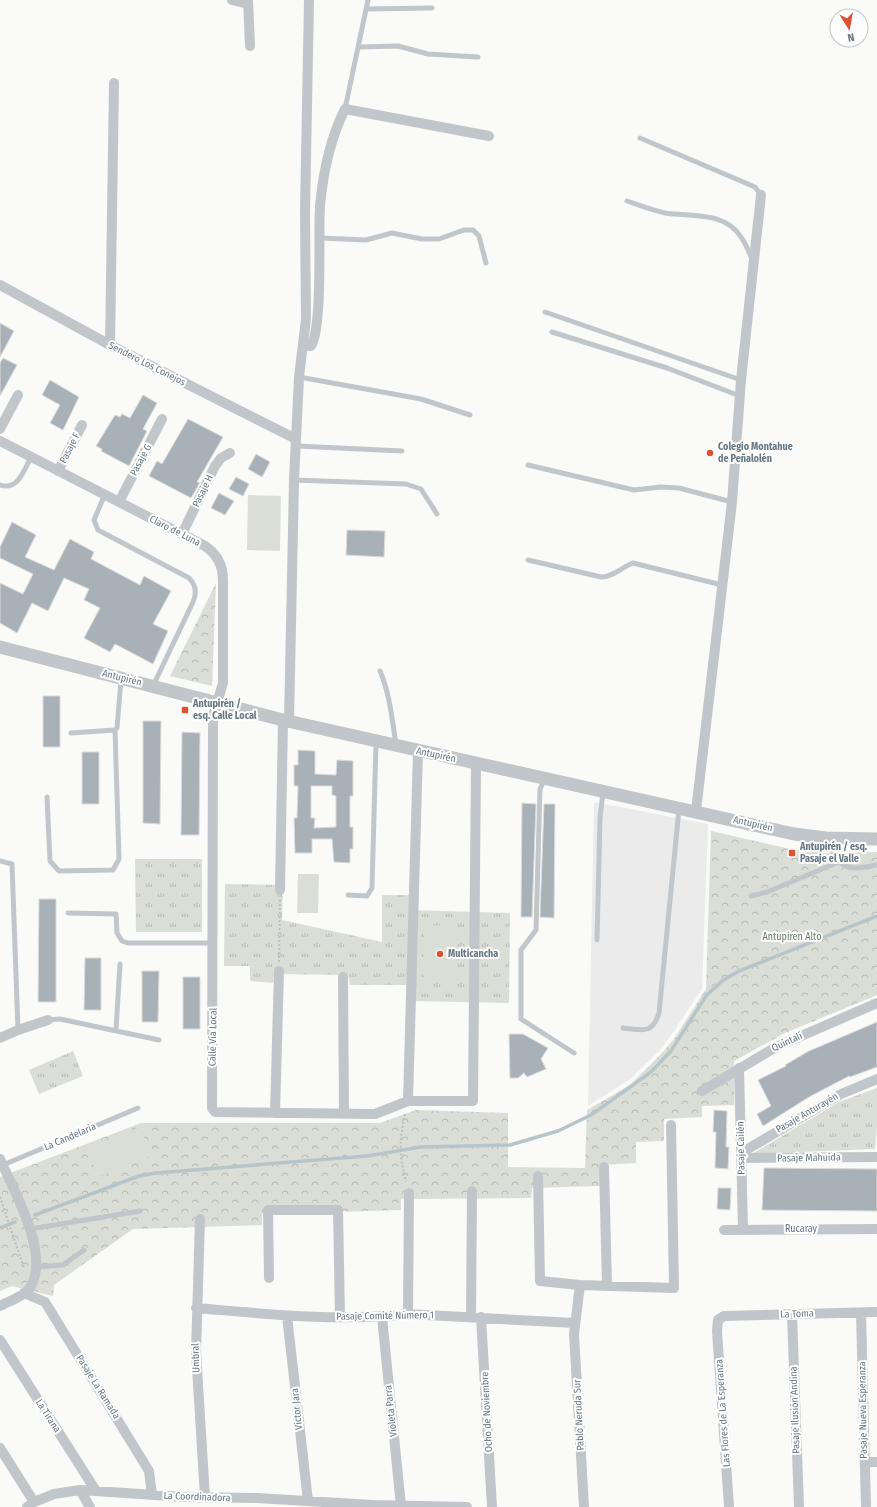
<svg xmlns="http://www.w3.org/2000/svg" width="877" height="1507" font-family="'Fira Sans Condensed',sans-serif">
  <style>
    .built { fill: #ebebeb }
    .grass { fill: url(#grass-tufts) }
    .park { fill: url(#park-crowns) }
    .pitch { fill: #daded7 }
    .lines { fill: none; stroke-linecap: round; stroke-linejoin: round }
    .stream { stroke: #b8c5c8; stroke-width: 3.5 }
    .building { fill: #a8b1b7; stroke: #dcdbda; fill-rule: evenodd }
    .path { stroke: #bcbfc2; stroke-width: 2; stroke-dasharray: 2 2; stroke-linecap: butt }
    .service { stroke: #c1c6ca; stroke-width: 5 }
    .minor { stroke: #c1c6ca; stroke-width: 10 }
    .tertiary { stroke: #c1c6ca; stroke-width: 13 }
    .poi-dot { fill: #de5133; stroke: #fff; stroke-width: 1.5 }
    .labels { text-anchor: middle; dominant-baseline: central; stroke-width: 4; stroke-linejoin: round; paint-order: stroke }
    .street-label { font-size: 10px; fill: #667782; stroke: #fff }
    .poi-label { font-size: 10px; font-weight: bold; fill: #667782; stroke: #fff; text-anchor: start }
    .park-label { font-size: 10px; fill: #697a64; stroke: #fff }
  </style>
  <defs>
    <pattern id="grass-tufts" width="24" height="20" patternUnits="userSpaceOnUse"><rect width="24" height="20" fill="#daded7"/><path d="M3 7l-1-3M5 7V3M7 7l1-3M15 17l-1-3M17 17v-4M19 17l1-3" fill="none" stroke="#b5b9b4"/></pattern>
    <pattern id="park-crowns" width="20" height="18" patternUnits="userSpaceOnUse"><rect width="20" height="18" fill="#daded7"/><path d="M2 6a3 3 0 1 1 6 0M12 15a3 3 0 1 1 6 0" fill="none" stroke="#b5b9b4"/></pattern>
  </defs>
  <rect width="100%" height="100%" fill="#fafaf8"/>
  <path class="built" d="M594,802L708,824L702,989L663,1047L629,1080L588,1106Z"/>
  <path class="grass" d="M135,859H202V932H136Z
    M225,884L283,885L282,920L382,942V895H409V910L510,913L509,1003L415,1001L414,985H350L348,975L274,974L273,983L250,981V966H224Z
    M73,1051L83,1076L39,1094L29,1070Z
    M877,1088V1127L875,1149L752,1154L839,1102Z"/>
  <path class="park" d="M216,583L212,686L170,676Z
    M711,831L790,849L825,853L877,852V995L785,1033L734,1061V1105L702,1106V1117L664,1119V1141L636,1142V1163L599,1165L600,1186L532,1188L531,1198L401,1199V1210L262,1214V1225L133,1229L54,1285L53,1296L12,1286L0,1291V1177L141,1123H380L416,1110L508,1113V1167L585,1168L587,1110L630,1085L661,1054L674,1039L706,989Z"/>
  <path class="pitch" d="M248,495L281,496L280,551L247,550Z
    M298,874H319L318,913H297Z
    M424,925L457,926L456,983H424Z
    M140,1127L151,1156L98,1177L87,1148Z"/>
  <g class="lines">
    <path class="stream" d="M35,1215L139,1176L156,1173L367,1156L421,1147L510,1145L558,1131L591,1115L651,1072L671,1051L706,996L722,981L739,971L877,916
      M0,1228L15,1222"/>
  </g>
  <path class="building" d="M0,323L14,331L0,357Z
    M3,358L17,365L0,396V363Z
    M50,380L79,397L63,430L50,423L60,405L42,395Z
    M143,395L157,403L143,429L147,431L129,466L101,451L102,449L96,446L115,415L120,417L122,414L130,418Z
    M188,419L223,437L197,482L200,483L191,498L149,476L157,461L162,464Z
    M256,454L270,462L262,477L248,469Z
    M236,477L249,484L243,496L229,489Z
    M219,493L234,501L225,515L211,508Z
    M12,522L36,535L25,557L54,570L70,539L94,552L91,559L140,585L144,576L171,591L153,624L168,631L153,664L115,644L110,652L84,638L100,608L84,600L89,589L64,578L48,611L32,603L17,633L0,623V583L23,594L33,574L0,558V547Z
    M347,530L385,531L384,557L346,555Z
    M43,696H60V747H43Z
    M143,721H161L160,824L143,823Z
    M182,732L200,733L199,835H181Z
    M298,750L315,751V774L336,775L337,760L353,761V796H350V827H353V849H350V863L334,862L332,839H312V853H295L294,818H297L298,786H294V765H298ZM311,786H332V795L336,796V827L314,828L315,818H311Z
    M82,752H99V804H82Z
    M522,803L536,804L532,917H521Z
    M544,804H555L554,918L540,917Z
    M39,899H56V1002H38Z
    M85,958H101V1010H84Z
    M142,971H159L158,1022H142Z
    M183,977H200V1029H183Z
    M877,1022V1067L850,1077L849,1076L809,1097L763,1126L757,1114L771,1106L758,1080L786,1066L785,1065L809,1051Z
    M509,1034H523L548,1048L541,1059L546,1069L527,1077L524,1073L518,1078H510Z
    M714,1110L727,1111L726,1147H729L728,1169L715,1168L716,1132H713Z
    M764,1168L877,1169V1211L762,1210Z
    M718,1188H731L730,1210L717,1209Z"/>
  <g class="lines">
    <path class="path" d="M279,962L280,900
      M405,1114C399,1142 399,1154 406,1182
      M0,1197L24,1268"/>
    <path class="service" d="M366,9L432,8
      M359,47L398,46L428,54L478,57
      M345,109L368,0
      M640,138L755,187L761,195
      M627,201C639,205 652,210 665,213C692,217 724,211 741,237C746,244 749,252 752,259
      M320,238L366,240L392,233L422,239H439L464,230H473L479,236L486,263
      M545,312L741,380
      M552,332L667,368L740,396
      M299,377L421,399L470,415
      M297,446L402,451
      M528,465L634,490L661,487L679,488L732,502
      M294,480L406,484L421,489L437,514
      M0,485C18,491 24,470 31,457
      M105,494L94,520L98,530L189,578C196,585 197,593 193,602L153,686
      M528,560L601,577C613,577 622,567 633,563L722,585
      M380,671C390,694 392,720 396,744
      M71,733L115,730L117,728L121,680
      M545,779L540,789L536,930L521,950V1019L574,1053
      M47,797L50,861L59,871L113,870L119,859L115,730
      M826,839C842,868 842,872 877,865
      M0,861L12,864L18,1030
      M348,895L367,896L372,888L376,742
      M751,896L767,892L839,862
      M68,913L116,914L117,933L122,941L128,943H213
      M597,940L600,818L603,792
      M48,1020L60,1019L159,1040
      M623,1028C643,1030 652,1035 659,1013L679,809
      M116,1030L120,964
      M3,1165L138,1108
      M30,1229L140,1211
      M36,1267L63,1265L84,1250"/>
    <path class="minor" d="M232,0L248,4
      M248,0L250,46
      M0,285L110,345L296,439
      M110,345L114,83
      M304,346H311C323,326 318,235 320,206C323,173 330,139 345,109L489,136
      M0,429L18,395
      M0,441L205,546C217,554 223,565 223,580V683L213,716L212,1108L215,1112L375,1114L408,1101H473L476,763
      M58,471L82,425
      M119,502L162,419
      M182,534L215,466L221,458L230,453
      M289,721L294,480L299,377L306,319L305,212L309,0
      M696,811L732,502L741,380L761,195
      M280,890L283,720
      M343,977L344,1114
      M0,1038L18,1030L48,1020
      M739,1068L743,1228
      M702,1091L776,1047L877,1003
      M408,1101L418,751
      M275,1113L279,971
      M741,1153L841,1094L877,1079
      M741,1158L877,1157
      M0,1159C14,1191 52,1257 29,1289C23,1297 9,1301 0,1306
      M604,1167L607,1285
      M538,1176L540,1281L580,1285L674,1288L671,1125
      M200,1219L196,1352L205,1497
      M724,1230L877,1229
      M269,1278L268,1210H338L340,1317
      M580,1285L574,1334L584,1507
      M24,1293L45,1302L149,1471L152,1495
      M196,1308C267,1314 337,1322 408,1314L575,1323
      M861,1313L866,1507
      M408,1314L409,1193
      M792,1314L799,1507
      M287,1316L308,1501
      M471,1316L472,1191
      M382,1317L401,1506
      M481,1317L492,1507
      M0,1340L96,1491
      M0,1448L34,1502
      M865,1462H877
      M80,1490L90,1507
      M27,1507L34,1502L54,1494L80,1490L185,1497L257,1498L373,1505L467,1507
      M729,1507L717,1331L718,1320L724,1316L877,1312"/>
    <path class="tertiary" d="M0,647L283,720L794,834L826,838L877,839"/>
  </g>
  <g class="poi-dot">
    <circle cx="710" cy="453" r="4"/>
    <rect x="181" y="706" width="8" height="8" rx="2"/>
    <rect x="788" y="849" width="8" height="8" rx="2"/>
    <circle cx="440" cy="954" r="4"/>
  </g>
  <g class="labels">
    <g class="street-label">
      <text transform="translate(147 364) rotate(27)">Sendero Los Conejos</text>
      <text transform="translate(70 448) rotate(-63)">Pasaje F</text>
      <text transform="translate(141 460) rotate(-62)">Pasaje G</text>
      <text transform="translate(203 491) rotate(-64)">Pasaje H</text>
      <text transform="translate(175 531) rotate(27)">Claro de Luna</text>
      <text transform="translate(122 678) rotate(14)">Antupirén</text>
      <text transform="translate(436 755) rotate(12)">Antupirén</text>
      <text transform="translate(753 824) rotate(13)">Antupirén</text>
      <text transform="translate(213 1037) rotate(-89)">Calle Vía Local</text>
      <text transform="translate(787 1042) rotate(-25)">Quintalí</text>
      <text transform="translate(807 1113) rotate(-30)">Pasaje Anturayén</text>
      <text transform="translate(70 1137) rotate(-23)">La Candelaria</text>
      <text transform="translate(741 1148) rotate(-91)">Pasaje Cailén</text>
      <text transform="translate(809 1158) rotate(-1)">Pasaje Mahuida</text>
      <text x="801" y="1229">Rucaray</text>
      <text transform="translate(797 1314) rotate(-2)">La Toma</text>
      <text transform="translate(385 1316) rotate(-1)">Pasaje Comité Número 1</text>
      <text transform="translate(196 1358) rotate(-92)">Umbral</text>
      <text transform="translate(98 1387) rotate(58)">Pasaje La Ramada</text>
      <text transform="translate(297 1409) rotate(-96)">Víctor Jara</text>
      <text transform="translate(795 1410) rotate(-92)">Pasaje Ilusión Andina</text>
      <text transform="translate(863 1410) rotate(-91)">Pasaje Nueva Esperanza</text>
      <text transform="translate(391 1411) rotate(-96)">Violeta Parra</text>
      <text transform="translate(487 1412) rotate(-93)">Ocho de Noviembre</text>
      <text transform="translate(723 1413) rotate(-94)">Las Flores de La Esperanza</text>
      <text transform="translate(579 1415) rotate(-93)">Pablo Neruda Sur</text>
      <text transform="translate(48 1416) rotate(57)">La Tirana</text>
      <text transform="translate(197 1497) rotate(2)">La Coordinadora</text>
    </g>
    <g class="poi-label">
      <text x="718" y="447">Colegio Montahue<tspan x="718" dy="12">de Peñalolén</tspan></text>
      <text x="193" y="704">Antupirén /<tspan x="193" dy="12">esq. Calle Local</tspan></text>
      <text x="800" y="847">Antupirén / esq.<tspan x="800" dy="12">Pasaje el Valle</tspan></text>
      <text x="448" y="954">Multicancha</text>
    </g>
    <g class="park-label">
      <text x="792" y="937">Antupiren Alto</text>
    </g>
  </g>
  <g transform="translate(849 28) rotate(169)"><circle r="19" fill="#ffffff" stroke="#c2c9cd"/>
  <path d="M0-3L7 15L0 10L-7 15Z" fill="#de5133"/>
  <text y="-6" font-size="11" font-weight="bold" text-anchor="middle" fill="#667782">N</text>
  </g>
</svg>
